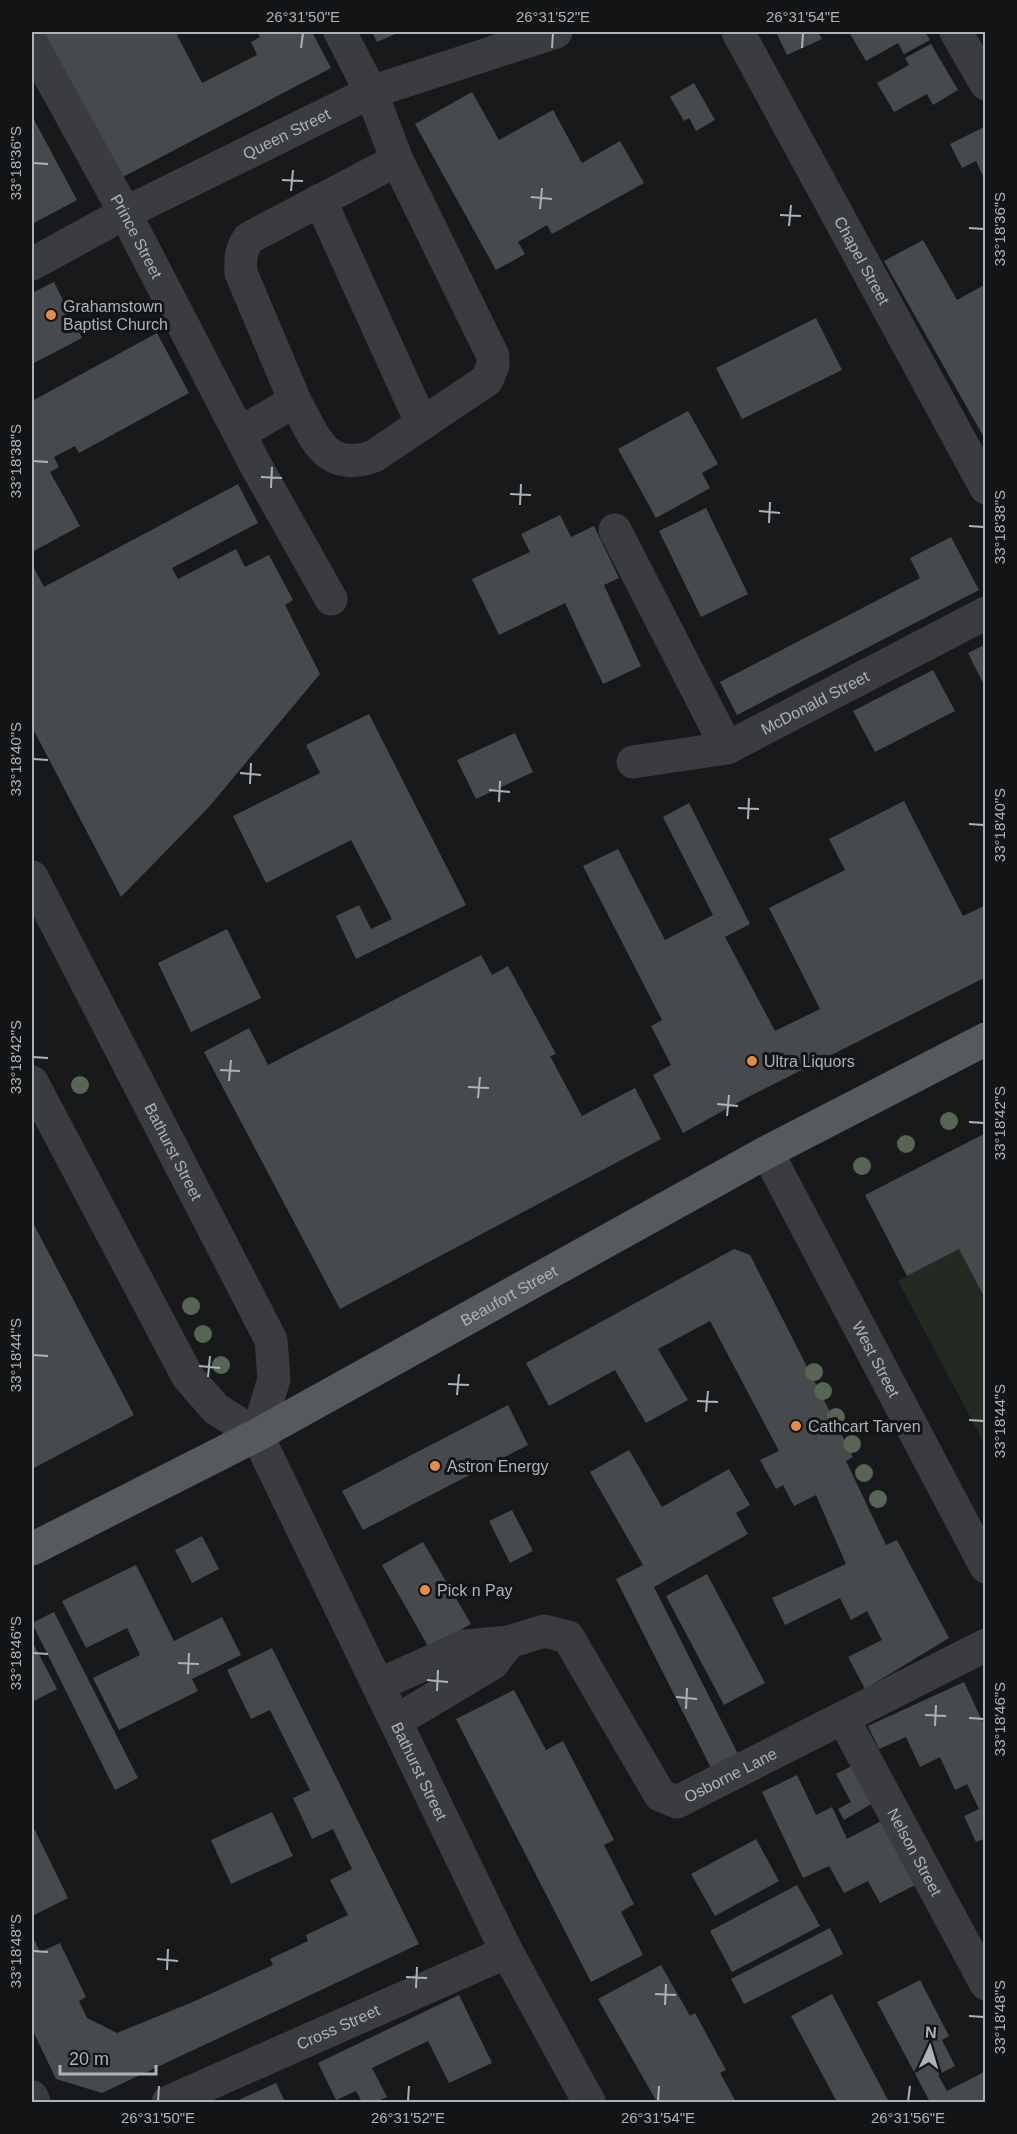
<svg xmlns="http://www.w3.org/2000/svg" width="1017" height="2134" font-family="Helvetica,sans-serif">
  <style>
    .green { fill: #232a22 }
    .building { fill: #474a4d }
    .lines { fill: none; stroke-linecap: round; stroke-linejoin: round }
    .minor { stroke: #3a3c3f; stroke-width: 33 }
    .major { stroke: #56595e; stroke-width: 33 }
    .tree { fill: #566554 }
    .ticks { fill: none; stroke: #abb3b9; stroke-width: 2 }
    .poi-dot { fill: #e98b42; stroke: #131415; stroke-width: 2 }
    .labels { text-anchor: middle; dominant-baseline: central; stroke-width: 6; stroke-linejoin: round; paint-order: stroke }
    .street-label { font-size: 16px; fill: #abb3b9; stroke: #131415 }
    .poi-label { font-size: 16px; fill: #abb3b9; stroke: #131415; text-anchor: start }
    .neatline { fill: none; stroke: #abb3b9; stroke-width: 2 }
    .ticks-label { font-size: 15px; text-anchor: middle; fill: #abb3b9 }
  </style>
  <rect width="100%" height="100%" fill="#18191a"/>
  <path class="green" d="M959,1249L985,1301V1445L898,1281Z"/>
  <path class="building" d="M44,32H183L177,35L202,83L257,55L251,42L260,37L257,32H312L331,68L121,178Z
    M372,32H400L377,42Z
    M776,32H818L822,39L787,55Z
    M849,32H925L930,40L904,54L898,43L866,61Z
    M931,44L958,90L933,105L927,94L894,112L877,83L909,65L905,58Z
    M694,83L715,120L696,131L689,118L684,121L670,97Z
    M472,92L499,140L553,110L582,163L620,141L644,183L552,234L547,225L518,242L525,254L496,270L415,124Z
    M32,116L77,200L32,224Z
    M984,127L986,129V182L976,161L962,168L950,144Z
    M923,240L957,300L986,284V441L884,261Z
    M54,282L82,338L32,364V293Z
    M816,318L842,370L742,419L716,368Z
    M157,333L189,393L79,453L75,446L54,457L59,467L50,472L80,526L32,552V401Z
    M688,411L718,464L702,473L710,488L656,518L618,449Z
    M238,484L258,523L172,568L178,579L236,549L245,567L269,555L293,600L285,605L320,674L208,808L121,897L32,727V564L44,587Z
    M706,508L748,594L701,617L659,531Z
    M560,515L571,537L594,526L619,578L604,585L641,666L603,684L565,603L499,635L472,579L530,552L521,534Z
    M951,537L979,590L737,715L720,682L920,578L910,558Z
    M986,644V689L968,653Z
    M933,670L955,711L875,752L853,711Z
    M369,714L466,905L356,959L336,916L359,905L371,929L392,919L351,840L266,883L233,816L320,773L306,745Z
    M515,733L533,772L476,799L457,760Z
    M904,801L963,916L986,905V977L748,1097L683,1133L653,1075L671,1065L651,1026L662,1020L583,866L618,849L665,940L713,915L663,817L689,803L750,924L725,937L775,1031L820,1009L769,908L845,870L829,839Z
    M227,929L261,998L191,1032L158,963Z
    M481,955L492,975L508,966L556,1054L550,1056L582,1116L635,1088L661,1139L340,1309L204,1052L249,1028L268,1065Z
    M986,1133V1301L959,1249L907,1276L865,1195Z
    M32,1221L134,1415L32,1469Z
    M734,1249L750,1255L853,1457L846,1461L886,1545L897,1540L949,1638L865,1689L848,1657L882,1640L867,1611L851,1620L840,1598L785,1625L772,1598L846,1564L816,1495L794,1506L783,1485L776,1489L760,1460L779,1451L710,1321L658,1349L688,1400L646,1423L615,1370L549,1406L526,1363Z
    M508,1405L528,1445L363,1530L342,1491Z
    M629,1450L662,1507L729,1469L750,1505L736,1513L748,1534L654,1587L739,1756L712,1770L616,1579L643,1565L590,1472Z
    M512,1510L533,1551L510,1563L489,1521Z
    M202,1536L219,1569L192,1583L175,1550Z
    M423,1542L471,1624L429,1648L382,1565Z
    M136,1565L174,1641L222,1617L241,1655L192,1679L198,1691L119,1730L93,1678L140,1655L127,1628L86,1648L62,1601Z
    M707,1574L765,1683L724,1705L666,1596Z
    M54,1612L138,1778L115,1790L32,1623Z
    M32,1641L57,1689L32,1702Z
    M272,1648L419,1944L102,2093L56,2079L32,2029V1935L40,1952L60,1943L86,1997L79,2001L87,2018L117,2033L195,2001L273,1965L270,1959L308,1941L306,1935L348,1915L330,1880L352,1869L333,1829L312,1839L293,1798L310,1790L270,1710L251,1719L227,1670Z
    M964,1682L986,1729V1838L976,1842L964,1816L979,1809L967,1784L955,1790L940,1757L920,1767L906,1737L879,1749L868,1726Z
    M514,1690L546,1750L563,1741L614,1840L604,1845L634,1904L621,1912L643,1955L591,1982L456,1719Z
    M852,1766L873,1803L844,1820L838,1809L851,1802L836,1774Z
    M797,1775L816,1815L832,1807L847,1839L883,1820L917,1884L880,1903L868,1881L844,1893L829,1866L803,1878L762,1792Z
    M272,1812L293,1856L231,1884L211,1840Z
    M32,1824L68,1898L32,1916Z
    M756,1839L779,1881L715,1916L691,1874Z
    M797,1885L820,1926L732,1972L710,1931Z
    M830,1928L843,1954L744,2004L731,1979Z
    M661,1965L690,2016L695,2013L726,2070L720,2073L736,2102H657L598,1999Z
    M920,1980L949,2036L942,2040L955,2066L938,2075L947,2091L986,2071V2102H930L877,2002Z
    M832,1994L889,2102H837L791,2016Z
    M459,1995L492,2063L449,2083L428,2041L372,2068L387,2097L376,2102H362L356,2091L336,2100L318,2063Z
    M276,2083L285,2102H234Z"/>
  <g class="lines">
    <g class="minor">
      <path id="s1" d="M738,32L986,488"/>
      <path d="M956,32L986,84"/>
      <path id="s2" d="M32,44L125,213L255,464L331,599"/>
      <path d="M320,200L422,424"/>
      <path id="s3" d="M32,264L125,213L371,92L556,32"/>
      <path d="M295,401C315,437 325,474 374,456L487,380L493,365V356L397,160L371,92L340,32"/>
      <path d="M240,433L295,401L241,273C240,259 241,249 249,238L397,160"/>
      <path d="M615,530L727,748"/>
      <path id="s4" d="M633,762L727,748L986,613"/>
      <path id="s5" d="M32,877L271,1340L274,1379L257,1435"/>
      <path id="s6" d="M32,1082L188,1377L216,1409L257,1435L507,1952L589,2102"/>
      <path id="s7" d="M767,1152L986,1567"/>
      <path id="s8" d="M378,1685L465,1646L509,1642L544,1631L568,1637L660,1795L677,1802L986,1645"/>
      <path id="s9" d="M843,1718L986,1984"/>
      <path d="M396,1721L493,1663L509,1642"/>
      <path d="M32,2097L34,2102"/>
      <path id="s10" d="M168,2102L507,1952"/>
    </g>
    <path class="major" id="s11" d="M32,1549L257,1435L767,1152L986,1039"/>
  </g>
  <g class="tree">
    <circle cx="80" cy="1085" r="9"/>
    <circle cx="949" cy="1121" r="9"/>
    <circle cx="906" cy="1144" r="9"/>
    <circle cx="862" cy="1166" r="9"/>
    <circle cx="191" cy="1306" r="9"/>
    <circle cx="203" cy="1334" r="9"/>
    <circle cx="221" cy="1365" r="9"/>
    <circle cx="814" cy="1372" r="9"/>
    <circle cx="823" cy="1391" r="9"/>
    <circle cx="836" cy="1417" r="9"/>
    <circle cx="852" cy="1444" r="9"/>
    <circle cx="864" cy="1473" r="9"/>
    <circle cx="878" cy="1499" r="9"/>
  </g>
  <path class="ticks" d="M301,48L303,33M552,48L553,33M802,48L803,33M33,163L48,164M282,180L303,181M291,191L293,170M531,197L552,199M540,209L542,188M780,215L801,216M789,226L791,205M969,228L984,229M33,461L48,462M261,477L282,478M271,488L272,467M510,494L531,495M520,505L521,484M759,511L780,513M769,523L770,502M969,526L984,527M33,759L48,760M240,773L261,775M250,784L251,763M489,790L510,792M499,802L500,781M738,808L759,809M748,819L749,798M969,824L984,825M33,1057L48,1058M220,1070L240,1071M229,1081L231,1060M468,1087L489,1088M478,1098L480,1077M717,1104L738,1106M727,1116L729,1095M969,1122L984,1123M33,1355L48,1356M199,1366L220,1368M208,1377L210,1356M448,1384L469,1385M457,1395L459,1374M697,1401L718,1402M706,1412L708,1391M969,1420L984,1421M33,1653L48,1654M178,1663L199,1664M188,1674L189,1653M427,1680L448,1682M437,1691L438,1670M676,1697L697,1699M686,1709L687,1688M925,1715L946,1716M969,1718L984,1719M935,1726L936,1705M33,1951L48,1952M157,1959L178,1961M167,1970L168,1949M406,1977L427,1978M416,1988L417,1967M655,1994L676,1995M665,2005L666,1984M969,2016L984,2017M158,2101L159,2086M408,2101L409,2086M658,2101L659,2086M908,2101L910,2086"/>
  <g class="poi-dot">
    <circle cx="51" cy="315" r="6"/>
    <circle cx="752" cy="1061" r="6"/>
    <circle cx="796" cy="1426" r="6"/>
    <circle cx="435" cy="1466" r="6"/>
    <circle cx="425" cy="1590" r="6"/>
  </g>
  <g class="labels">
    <g class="street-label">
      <text stroke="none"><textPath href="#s3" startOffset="286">Queen Street</textPath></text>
      <text stroke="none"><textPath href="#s2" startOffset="219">Prince Street</textPath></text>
      <text stroke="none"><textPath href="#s1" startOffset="260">Chapel Street</textPath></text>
      <text stroke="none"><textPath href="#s4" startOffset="194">McDonald Street</textPath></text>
      <text stroke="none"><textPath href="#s5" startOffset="309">Bathurst Street</textPath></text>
      <text stroke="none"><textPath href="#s11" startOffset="540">Beaufort Street</textPath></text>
      <text stroke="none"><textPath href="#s7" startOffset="234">West Street</textPath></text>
      <text stroke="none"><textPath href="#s6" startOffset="798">Bathurst Street</textPath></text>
      <text stroke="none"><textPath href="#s8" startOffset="462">Osborne Lane</textPath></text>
      <text stroke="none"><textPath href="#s9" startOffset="152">Nelson Street</textPath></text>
      <text stroke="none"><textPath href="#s10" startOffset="186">Cross Street</textPath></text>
    </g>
    <g class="poi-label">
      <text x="63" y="306">Grahamstown<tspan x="63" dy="18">Baptist Church</tspan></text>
      <text x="764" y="1061">Ultra Liquors</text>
      <text x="808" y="1426">Cathcart Tarven</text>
      <text x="447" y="1466">Astron Energy</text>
      <text x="437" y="1590">Pick n Pay</text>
    </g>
  </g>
  <rect width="1017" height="2134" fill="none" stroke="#131415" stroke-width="66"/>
  <g transform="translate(930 2047) rotate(4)" stroke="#131415" stroke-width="4.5" paint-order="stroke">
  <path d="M0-4.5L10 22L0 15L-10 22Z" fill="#abb3b9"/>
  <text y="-9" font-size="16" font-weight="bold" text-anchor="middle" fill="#abb3b9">N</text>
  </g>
  <path d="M60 2065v9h96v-9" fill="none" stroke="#abb3b9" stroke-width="3"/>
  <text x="69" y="2065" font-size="18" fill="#abb3b9" stroke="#131415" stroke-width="4.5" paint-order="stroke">20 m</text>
  <rect x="33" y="33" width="951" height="2068" class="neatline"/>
  <g class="ticks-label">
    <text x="303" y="22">26°31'50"E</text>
    <text x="553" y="22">26°31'52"E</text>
    <text x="803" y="22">26°31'54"E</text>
    <text transform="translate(16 163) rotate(-90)" y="5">33°18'36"S</text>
    <text transform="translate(1000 229) rotate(-90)" y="5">33°18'36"S</text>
    <text transform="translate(16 461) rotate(-90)" y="5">33°18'38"S</text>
    <text transform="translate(1000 527) rotate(-90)" y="5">33°18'38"S</text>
    <text transform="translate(16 759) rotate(-90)" y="5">33°18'40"S</text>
    <text transform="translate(1000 825) rotate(-90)" y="5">33°18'40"S</text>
    <text transform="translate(16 1057) rotate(-90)" y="5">33°18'42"S</text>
    <text transform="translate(1000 1123) rotate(-90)" y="5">33°18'42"S</text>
    <text transform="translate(16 1355) rotate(-90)" y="5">33°18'44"S</text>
    <text transform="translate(1000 1421) rotate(-90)" y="5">33°18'44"S</text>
    <text transform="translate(16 1653) rotate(-90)" y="5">33°18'46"S</text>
    <text transform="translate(1000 1719) rotate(-90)" y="5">33°18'46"S</text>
    <text transform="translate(16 1951) rotate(-90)" y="5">33°18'48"S</text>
    <text transform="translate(1000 2017) rotate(-90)" y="5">33°18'48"S</text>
    <text x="158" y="2123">26°31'50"E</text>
    <text x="408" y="2123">26°31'52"E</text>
    <text x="658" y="2123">26°31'54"E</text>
    <text x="908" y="2123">26°31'56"E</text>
  </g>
</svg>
